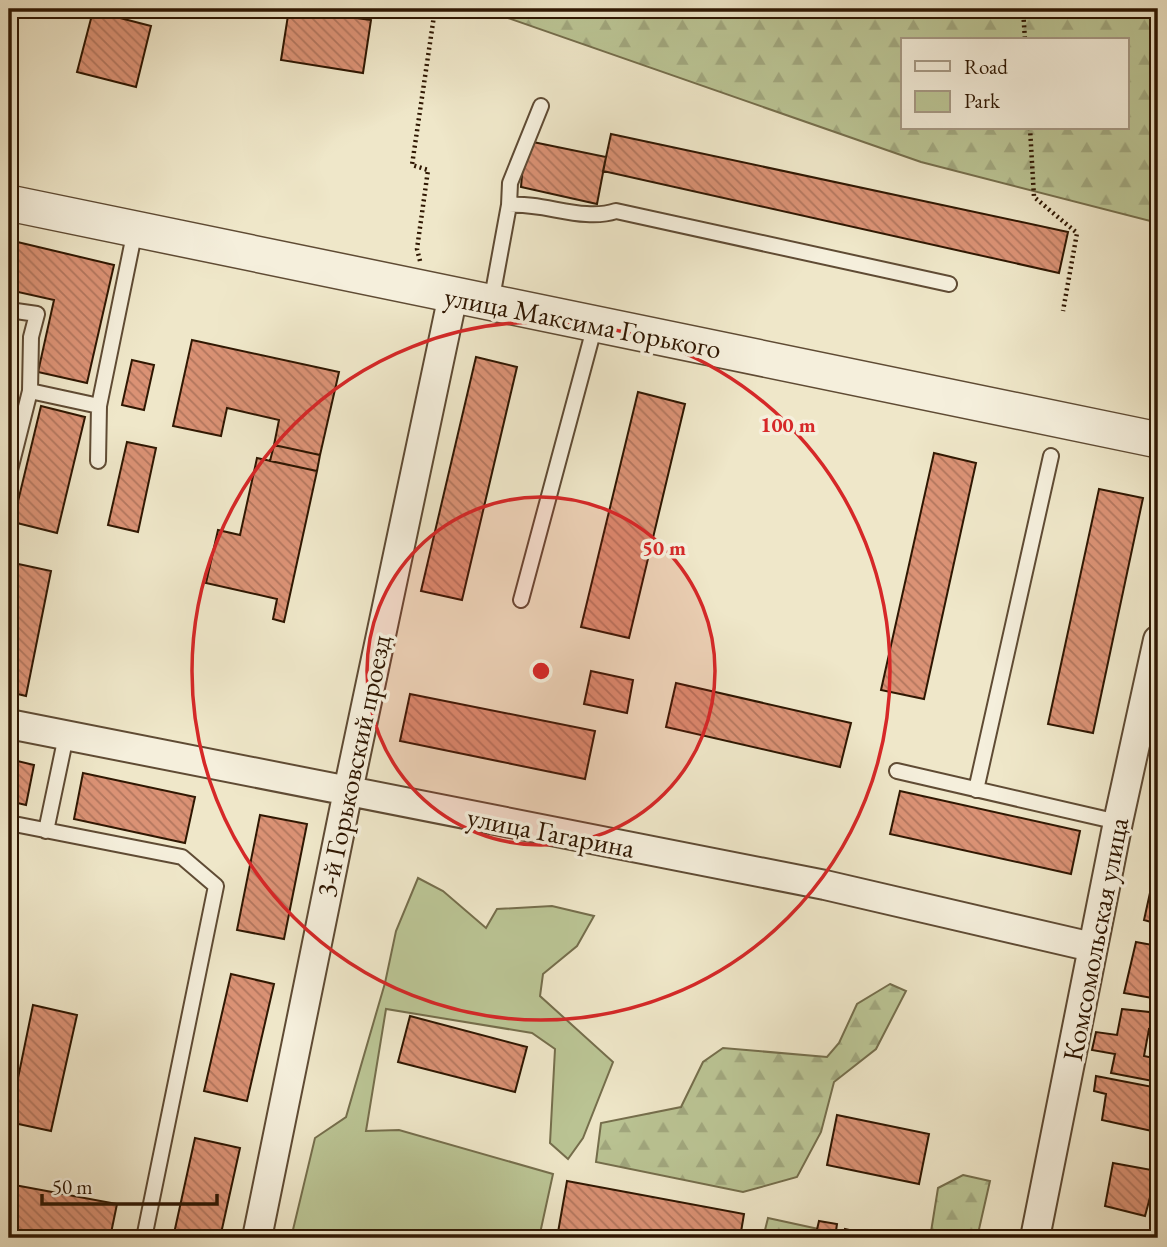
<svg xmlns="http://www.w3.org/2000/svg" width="1167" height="1247" font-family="'EB Garamond',serif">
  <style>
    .green { fill: #bbc595; stroke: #756e4c; stroke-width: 2 }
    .forest { fill: url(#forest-firs); stroke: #756e4c; stroke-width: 2; fill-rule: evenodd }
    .building { fill: url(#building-back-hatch); stroke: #2f1702; stroke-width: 2 }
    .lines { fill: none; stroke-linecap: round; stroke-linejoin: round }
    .service-casing { stroke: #5f4b34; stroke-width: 18 }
    .minor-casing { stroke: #5f4b34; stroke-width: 32 }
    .tertiary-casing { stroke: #5f4b34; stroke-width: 38 }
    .path { stroke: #2f1702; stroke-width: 4.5; stroke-dasharray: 2 3.5; stroke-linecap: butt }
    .service { stroke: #f5efdc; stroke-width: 14 }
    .minor { stroke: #f5efdc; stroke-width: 28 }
    .tertiary { stroke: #f5efdc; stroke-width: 35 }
    .ring { fill: none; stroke: #d62828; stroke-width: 3.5 }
    .labels { text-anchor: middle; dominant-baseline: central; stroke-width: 7; stroke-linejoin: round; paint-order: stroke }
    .street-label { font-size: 28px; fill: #2f1702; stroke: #f5efdc }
    .centre { fill: #d62828; stroke: #f5efdc; stroke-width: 3.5 }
    .ring-label { font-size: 21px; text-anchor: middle; font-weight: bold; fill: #d62828; stroke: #f5efdc; stroke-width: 7; stroke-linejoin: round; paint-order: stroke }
  </style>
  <defs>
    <pattern id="forest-firs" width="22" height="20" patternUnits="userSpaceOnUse" patternTransform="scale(1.75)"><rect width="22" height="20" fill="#bbc595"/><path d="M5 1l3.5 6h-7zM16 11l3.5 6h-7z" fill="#a1a87f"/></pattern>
    <pattern id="building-back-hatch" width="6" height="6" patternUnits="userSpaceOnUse" patternTransform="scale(1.75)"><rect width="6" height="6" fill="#db9275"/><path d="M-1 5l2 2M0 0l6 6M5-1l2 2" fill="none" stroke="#b2765e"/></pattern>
  </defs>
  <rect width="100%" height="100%" fill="#efe7c9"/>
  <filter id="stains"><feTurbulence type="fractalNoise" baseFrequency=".00286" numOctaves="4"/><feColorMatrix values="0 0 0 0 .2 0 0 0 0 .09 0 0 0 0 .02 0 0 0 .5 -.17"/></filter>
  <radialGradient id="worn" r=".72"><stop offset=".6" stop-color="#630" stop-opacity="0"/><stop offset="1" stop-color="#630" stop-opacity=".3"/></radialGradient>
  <path class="green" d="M418,878L443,891L486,928L497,909L552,906L594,916L577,946L543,974L540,996L613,1062L583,1138L568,1159L550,1143L555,1049L532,1033L386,1009L366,1131L399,1130L553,1174L539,1238H291L315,1138L346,1117L385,983L396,931Z"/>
  <path class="forest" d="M482,9H1158V223L921,162ZM903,40H1127V128H903Z
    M890,984L906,991L876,1049L834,1082L821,1132L797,1177L743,1192L596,1162L601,1123L681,1107L703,1062L723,1048L827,1057L839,1043L857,1004Z
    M963,1175L990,1181L977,1238H930L938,1188Z
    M768,1218L860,1238H763Z"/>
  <path class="building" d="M289,9L371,20L363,73L281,60Z
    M93,11L151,26L136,87L77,72Z
    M611,134L1068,232L1059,273L603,171Z
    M533,142L606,157L597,204L521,187L523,164Z
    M9,240L114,265L87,383L38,372L54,300L9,290Z
    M192,340L339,372L320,455L274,445L279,420L227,408L221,436L173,426Z
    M476,357L517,367L462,600L421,591Z
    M132,360L154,365L144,410L122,405Z
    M638,392L685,404L629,638L581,627Z
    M41,406L85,417L57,533L13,522Z
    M127,442L156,448L138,532L108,525Z
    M274,445L320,455L317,471L270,461Z
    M934,453L976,463L924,699L881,690Z
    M257,458L317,471L284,622L273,619L277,599L206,583L218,530L240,535Z
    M1099,489L1143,498L1093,733L1048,724Z
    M9,562L51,571L26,696L9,692Z
    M591,671L633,680L627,713L584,704Z
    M676,683L851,723L840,767L666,727Z
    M410,694L595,731L585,779L400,741Z
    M9,759L34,765L26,805L9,801Z
    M83,773L195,797L185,843L74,819Z
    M900,791L1080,831L1071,874L890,834Z
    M260,815L307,824L284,939L237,930Z
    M1157,861L1158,862V924L1144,920Z
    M1136,942L1158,946V999L1124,993Z
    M231,974L274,984L247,1101L204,1091Z
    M33,1005L77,1015L51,1131L9,1122Z
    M1122,1009L1158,1013V1032L1149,1029L1144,1056L1158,1059V1082L1111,1073L1115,1054L1092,1050L1096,1032L1117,1035Z
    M410,1016L527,1047L515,1092L398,1062Z
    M1096,1076L1158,1088L1152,1131L1102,1120L1106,1094L1094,1091Z
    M837,1115L929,1134L919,1184L827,1165Z
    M195,1138L240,1148L220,1238H173Z
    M1113,1163L1157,1171L1145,1216L1105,1206Z
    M567,1181L744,1214L740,1238H636L603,1232L602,1238H557Z
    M9,1184L117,1204L110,1238H50L9,1230Z
    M819,1221L837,1224L835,1238H815Z
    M845,1229L867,1234V1238H843Z"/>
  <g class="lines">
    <defs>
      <path id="service" d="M509,205L510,183L541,106
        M491,303L509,205C544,202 583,222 616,211L949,284
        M9,310L37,314L31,337L30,391L9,474
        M30,391L99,406L135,230
        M98,461L99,406
        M521,600L595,325
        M897,771L1118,822
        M976,790L1051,456
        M9,823L182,857L216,886L144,1238
        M46,831L66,736"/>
      <path id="minor" d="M9,724L825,885L1092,947
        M257,1238L348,791L453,295
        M1035,1238L1118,822L1158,640"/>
      <path id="tertiary" d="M9,203L1158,440"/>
    </defs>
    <use href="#service" class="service-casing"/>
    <use href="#minor" class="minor-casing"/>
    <use href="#tertiary" class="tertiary-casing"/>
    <path class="path" d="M1023,9L1025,40
      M1030,128L1034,197L1077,233L1063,311
      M420,261L417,249L428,170L412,165L435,9"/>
    <use href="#service" class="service"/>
    <use href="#minor" class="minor"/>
    <use href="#tertiary" class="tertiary"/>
  </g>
  <circle cx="541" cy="671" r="174" fill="#d62828" fill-opacity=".12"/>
  <g class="ring">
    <circle cx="541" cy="671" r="174"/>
    <circle cx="541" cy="671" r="349"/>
  </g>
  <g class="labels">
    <g class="street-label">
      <text transform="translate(583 322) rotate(11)">улица Максима Горького</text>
      <text transform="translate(353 766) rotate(-78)">3-й Горьковский проезд</text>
      <text transform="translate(551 832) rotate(11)">улица Гагарина</text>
      <text transform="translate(1095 939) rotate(-79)">Комсомольская улица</text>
    </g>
  </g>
  <circle cx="541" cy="671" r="10" class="centre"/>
  <g class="ring-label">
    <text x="788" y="432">100 m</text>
    <text x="664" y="555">50 m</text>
  </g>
  <rect width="1167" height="1247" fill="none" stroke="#efe7c9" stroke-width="35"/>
  <rect x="10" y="10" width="1146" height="1226" fill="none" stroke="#2f1702" stroke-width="3.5"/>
  <rect x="18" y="18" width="1132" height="1212" fill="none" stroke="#2f1702" stroke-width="2"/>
  <rect x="901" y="38" width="228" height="91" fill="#f5efdc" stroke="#a69985" stroke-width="2"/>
  <rect x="915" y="61" width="35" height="10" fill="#f5efdc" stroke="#a69985" stroke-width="2"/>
  <text x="964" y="74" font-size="21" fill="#2f1702">Road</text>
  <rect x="915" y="91" width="35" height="21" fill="#bbc595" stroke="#a69985" stroke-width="2"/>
  <text x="964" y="108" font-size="21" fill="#2f1702">Park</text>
  <path d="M42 1194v10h175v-10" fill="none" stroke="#2f1702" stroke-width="3.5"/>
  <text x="52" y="1194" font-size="21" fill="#2f1702" stroke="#f5efdc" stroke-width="5" paint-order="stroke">50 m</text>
  <rect width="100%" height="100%" filter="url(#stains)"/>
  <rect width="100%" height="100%" fill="url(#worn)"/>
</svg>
